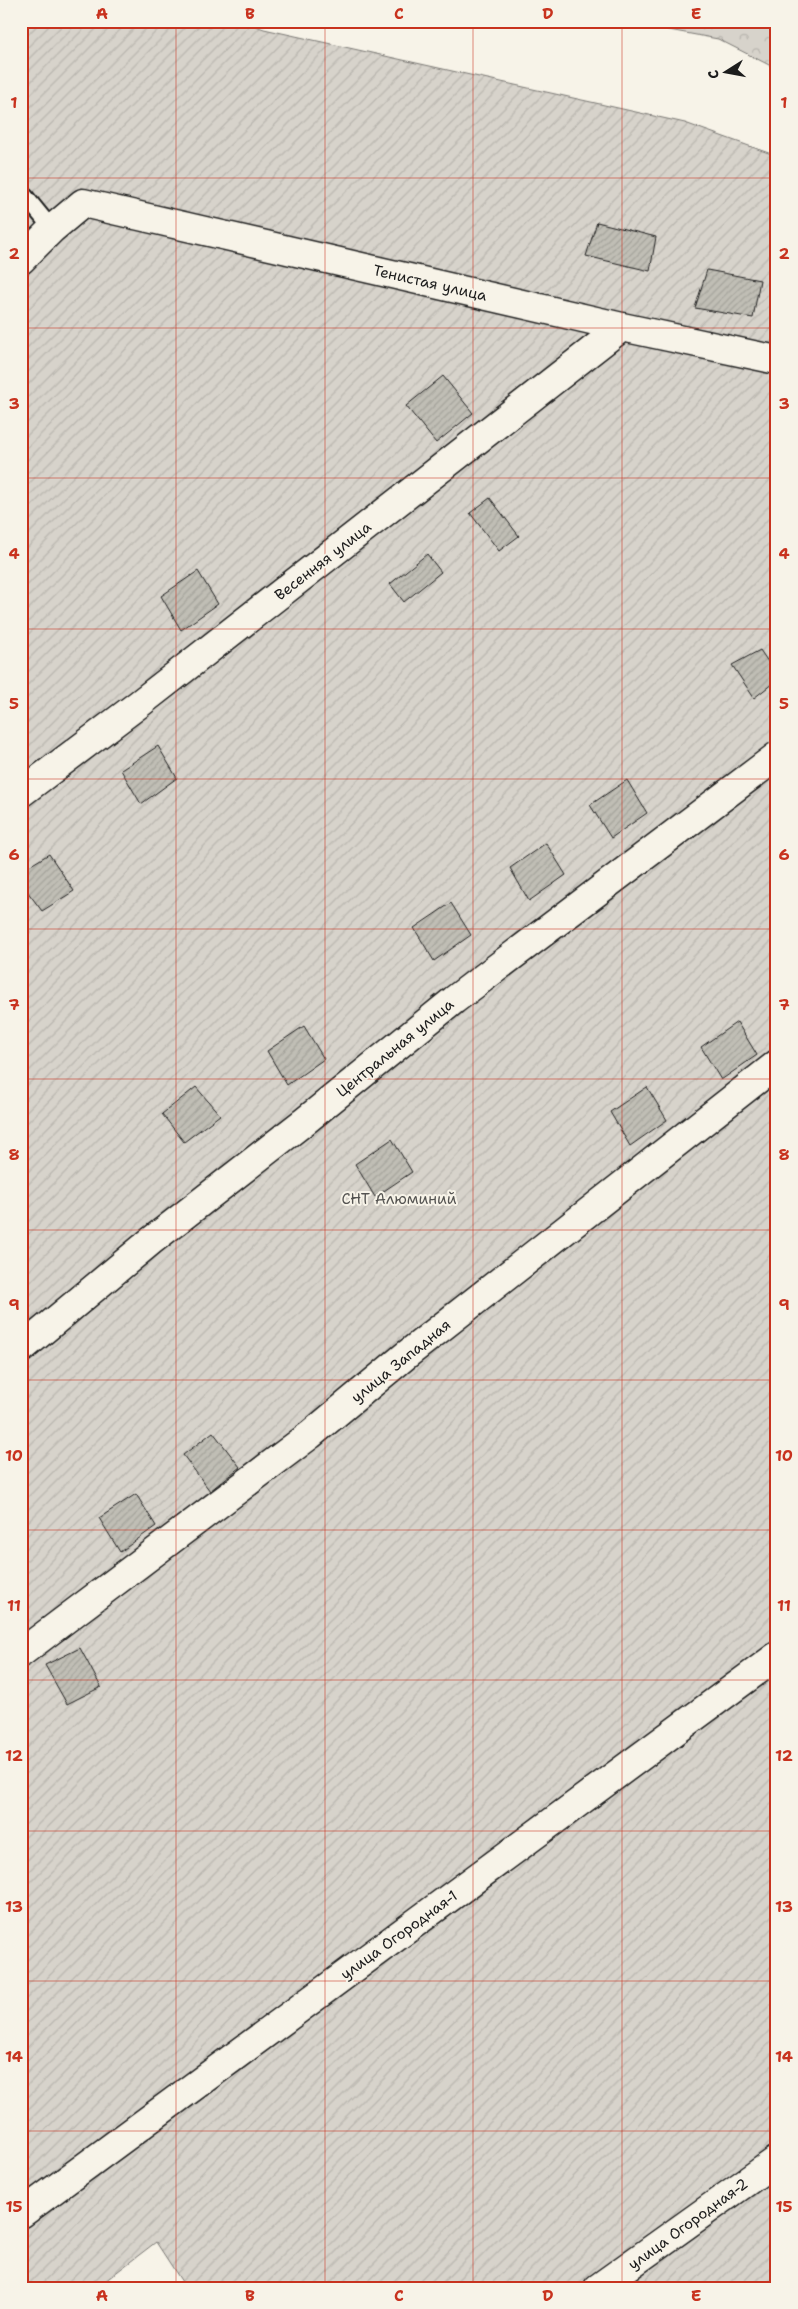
<svg xmlns="http://www.w3.org/2000/svg" width="798" height="2309" font-family="'Shantell Sans',sans-serif">
  <style>
    .forest { fill: url(#forest-crowns); stroke: #7a7874 }
    .garden { fill: url(#garden-furrows); stroke: #7a7874 }
    .building { fill: url(#building-hatch); stroke: #1c1c1c }
    .lines { fill: none; stroke-linecap: round; stroke-linejoin: round }
    .lane-casing { stroke: #1c1c1c; stroke-width: 19 }
    .street-casing { stroke: #1c1c1c; stroke-width: 31 }
    .lane { stroke: #f7f3e8; stroke-width: 15 }
    .street { stroke: #f7f3e8; stroke-width: 28 }
    .grid { fill: none; stroke: #c8321e; stroke-width: 1; stroke-opacity: 0.55 }
    .labels { text-anchor: middle; dominant-baseline: central; stroke-width: 4; stroke-linejoin: round; paint-order: stroke }
    .street-label { font-size: 15px; fill: #1c1c1c; stroke: #f7f3e8 }
    .park-label { font-size: 15px; fill: #545351; stroke: #f7f3e8 }
    .neatline { fill: none; stroke: #c8321e; stroke-width: 2 }
    .grid-label { font-size: 16px; text-anchor: middle; font-weight: bold; fill: #c8321e }
  </style>
  <defs>
    <pattern id="forest-crowns" width="20" height="18" patternUnits="userSpaceOnUse" patternTransform="scale(1.25)"><rect width="20" height="18" fill="#d7d3cb"/><path d="M2 6a3 3 0 1 1 6 0M12 15a3 3 0 1 1 6 0" fill="none" stroke="#b8b5ae"/></pattern>
    <pattern id="garden-furrows" width="10" height="10" patternUnits="userSpaceOnUse" patternTransform="scale(1.25)"><rect width="10" height="10" fill="#d7d3cb"/><path d="M-1 1l2-2M0 10L10 0M9 11l2-2" fill="none" stroke="#b8b5ae"/></pattern>
    <pattern id="building-hatch" width="6" height="6" patternUnits="userSpaceOnUse" patternTransform="scale(1.25)"><rect width="6" height="6" fill="#c0beb5"/><path d="M-1 1l2-2M0 6l6-6M5 7l2-2" fill="none" stroke="#a4a39b"/></pattern>
  </defs>
  <rect width="100%" height="100%" fill="#f7f3e8"/>
  <filter id="ink" filterUnits="userSpaceOnUse"><feTurbulence type="fractalNoise" baseFrequency=".02" numOctaves="2"/><feDisplacementMap in="SourceGraphic" scale="10" xChannelSelector="R" yChannelSelector="G"/><feConvolveMatrix kernelMatrix="1 2 1 2 8 2 1 2 1" color-interpolation-filters="sRGB"/></filter>
  <g filter="url(#ink)">
    <path class="forest" d="M620,21H777V69L718,39Z"/>
    <path class="garden" d="M21,21H243L264,29L685,123L777,156V2288H186L156,2242L96,2288H21Z"/>
    <path class="building" d="M597,222L656,237L650,271L586,256Z
      M707,270L760,280L753,318L695,308Z
      M443,376L473,413L436,443L406,406Z
      M490,498L519,536L499,551L470,513Z
      M427,554L441,572L404,602L390,584Z
      M198,571L218,604L181,630L161,596Z
      M760,650L777,675V680L754,698L732,665Z
      M158,746L177,778L141,804L121,770Z
      M627,780L647,813L611,838L590,805Z
      M546,843L566,875L529,901L510,868Z
      M49,854L74,891L42,911L21,883V871Z
      M451,903L471,935L434,961L414,928Z
      M737,1022L757,1055L721,1080L701,1047Z
      M304,1026L324,1059L287,1085L267,1051Z
      M196,1087L220,1115L184,1142L162,1114Z
      M647,1087L667,1120L630,1146L610,1112Z
      M392,1139L412,1172L375,1197L355,1164Z
      M213,1432L240,1467L210,1491L183,1455Z
      M136,1494L156,1526L120,1552L99,1518Z
      M80,1648L101,1687L67,1704L45,1665Z"/>
    <g class="lines">
      <defs>
        <path id="lane" d="M21,191L52,229"/>
        <path id="street" d="M21,260L52,229L83,203L622,327L777,360
          M21,793L139,704L622,327
          M21,1349L151,1241L305,1121L454,1000L777,756
          M21,1653L310,1435L405,1356L777,1064
          M21,2214L777,1656
          M598,2288L777,2160"/>
      </defs>
      <use href="#lane" class="lane-casing"/>
      <use href="#street" class="street-casing"/>
      <use href="#lane" class="lane"/>
      <use href="#street" class="street"/>
    </g>
  </g>
  <path class="grid" d="M176,21V2288M325,21V2288M473,21V2288M622,21V2288M21,178H777M21,328H777M21,478H777M21,629H777M21,779H777M21,929H777M21,1079H777M21,1230H777M21,1380H777M21,1530H777M21,1680H777M21,1831H777M21,1981H777M21,2131H777"/>
  <g class="labels">
    <g class="street-label">
      <text transform="translate(430 283) rotate(13)">Тенистая улица</text>
      <text transform="translate(323 561) rotate(-38)">Весенняя улица</text>
      <text transform="translate(395 1048) rotate(-39)">Центральная улица</text>
      <text transform="translate(401 1361) rotate(-39)">улица Западная</text>
      <text transform="translate(399 1935) rotate(-36)">улица Огородная-1</text>
      <text transform="translate(688 2224) rotate(-36)">улица Огородная-2</text>
    </g>
    <g class="park-label">
      <text x="399" y="1199">СНТ Алюминий</text>
    </g>
  </g>
  <rect width="798" height="2309" fill="none" stroke="#f7f3e8" stroke-width="55"/>
  <g transform="translate(726 72) rotate(259)" stroke="#f7f3e8" stroke-width="4" paint-order="stroke">
  <path d="M0-4L9 19L0 12L-9 19Z" fill="#1c1c1c"/>
  <text y="-8" font-size="14" font-weight="bold" text-anchor="middle" fill="#1c1c1c">С</text>
  </g>
  <rect x="28" y="28" width="742" height="2254" class="neatline"/>
  <g class="grid-label">
    <text x="102" y="19">A</text>
    <text x="250" y="19">B</text>
    <text x="399" y="19">C</text>
    <text x="548" y="19">D</text>
    <text x="696" y="19">E</text>
    <text x="14" y="108">1</text>
    <text x="784" y="108">1</text>
    <text x="14" y="259">2</text>
    <text x="784" y="259">2</text>
    <text x="14" y="409">3</text>
    <text x="784" y="409">3</text>
    <text x="14" y="559">4</text>
    <text x="784" y="559">4</text>
    <text x="14" y="709">5</text>
    <text x="784" y="709">5</text>
    <text x="14" y="860">6</text>
    <text x="784" y="860">6</text>
    <text x="14" y="1010">7</text>
    <text x="784" y="1010">7</text>
    <text x="14" y="1160">8</text>
    <text x="784" y="1160">8</text>
    <text x="14" y="1310">9</text>
    <text x="784" y="1310">9</text>
    <text x="14" y="1461">10</text>
    <text x="784" y="1461">10</text>
    <text x="14" y="1611">11</text>
    <text x="784" y="1611">11</text>
    <text x="14" y="1761">12</text>
    <text x="784" y="1761">12</text>
    <text x="14" y="1912">13</text>
    <text x="784" y="1912">13</text>
    <text x="14" y="2062">14</text>
    <text x="784" y="2062">14</text>
    <text x="14" y="2212">15</text>
    <text x="784" y="2212">15</text>
    <text x="102" y="2301">A</text>
    <text x="250" y="2301">B</text>
    <text x="399" y="2301">C</text>
    <text x="548" y="2301">D</text>
    <text x="696" y="2301">E</text>
  </g>
</svg>
